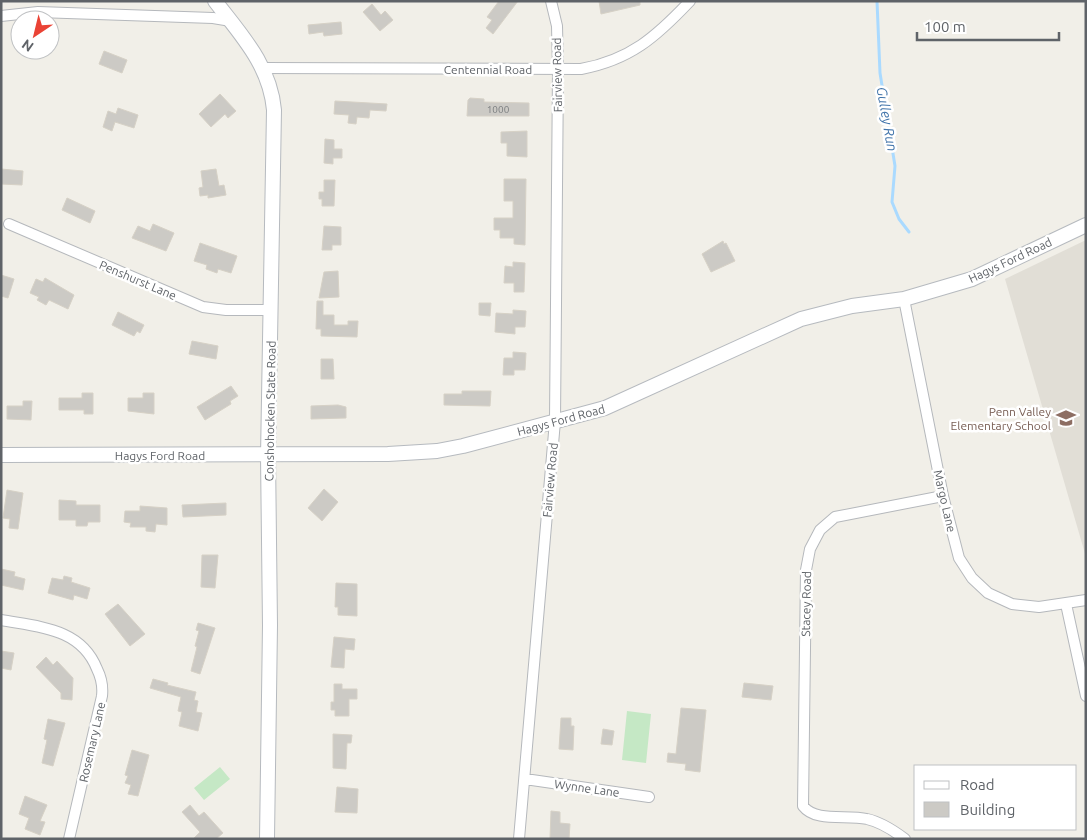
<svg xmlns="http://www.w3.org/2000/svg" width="1087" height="840" font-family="Ubuntu,sans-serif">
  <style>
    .education { fill: #e1ded6 }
    .green { fill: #c5e8c5 }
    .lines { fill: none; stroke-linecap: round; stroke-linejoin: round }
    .stream { stroke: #aadaff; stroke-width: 3 }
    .building { fill: #cccac5; stroke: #d6d1c6 }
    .street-casing { stroke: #b5b8bc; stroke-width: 12 }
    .secondary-casing { stroke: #b6babf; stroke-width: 16 }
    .street { stroke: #fff; stroke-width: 10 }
    .secondary { stroke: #fff; stroke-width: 14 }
    .labels { text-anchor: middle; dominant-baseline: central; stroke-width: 5; stroke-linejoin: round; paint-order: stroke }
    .number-label { font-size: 10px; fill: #7a7d7f }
    .street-label { font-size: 12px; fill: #5f6368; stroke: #fff }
    .education-label { font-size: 12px; fill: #785e54; stroke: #fff; text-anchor: end }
    .water-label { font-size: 14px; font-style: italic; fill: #4174aa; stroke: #fff }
  </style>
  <rect width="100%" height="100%" fill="#f1efe8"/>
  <path class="education" d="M1086,240V557L1005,279Z"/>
  <path class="green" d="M627,711L651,714L646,763L622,760Z
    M220,767L230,779L204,800L194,788Z"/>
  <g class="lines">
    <path class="stream" d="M877,1L880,73L895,166L892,202L899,219L909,232"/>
  </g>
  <path class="building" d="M499,1H518L493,34L486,28L492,20L487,17Z
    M599,1H640V5L601,14Z
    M372,4L381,15L385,11L393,20L380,31L363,12Z
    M341,22L342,34L324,36L323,32L309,34L308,25Z
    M104,51L127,60L122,73L99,64Z
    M220,94L236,111L228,118L225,114L211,127L199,114Z
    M470,98L484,99V102L529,103V116H467L468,100Z
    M335,101L387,104L386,111L370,110L369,118L357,117L356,124L348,123L349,115L334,114Z
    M118,108L138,115L134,128L115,122L112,131L103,127L108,111L116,114Z
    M527,131V157L507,156V143H501V132Z
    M325,139L334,140V149H342V158H333V164L324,163Z
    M1,169L23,171L22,185L1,184Z
    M216,169L219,186L224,185L226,195L208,198V195L200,196L199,188L203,187L201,171Z
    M504,179H526L525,245L514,244V238H500V230H494V218H513V201H504Z
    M324,180H335L334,206H322V199H319V192H324Z
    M67,198L95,211L90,223L62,210Z
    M153,224L174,233L166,251L132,238L138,226L150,231Z
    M324,226L341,227V245H332V250H322Z
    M723,241L724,244L726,243L735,261L711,272L702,254Z
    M200,243L237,256L231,273L218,269L217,273L206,269L207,265L194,261Z
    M513,262L525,263L524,292H514V283H504L505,266L513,267Z
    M338,271L339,297L319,298L324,272Z
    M1,275L14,279L8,298L1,296Z
    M45,278L74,295L68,309L49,300L46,305L37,300L39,297L30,293L36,279L43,282Z
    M317,301H323V315H334V325H348V321H358L357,337L321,336V329H316Z
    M479,303H491L490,316L479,315Z
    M513,310L526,311L525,327H515V334L495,332L496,313L513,314Z
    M118,312L144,325L140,333L137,331L134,336L112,325Z
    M192,341L218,346L216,359L189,354Z
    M513,352L526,353L525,370H514V375H503L504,358H513Z
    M321,359H333L334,379H321Z
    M231,386L238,396L230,401L231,404L205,420L197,407Z
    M462,391H491L490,406L444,405V394H462Z
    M82,393H93V414H84V410H59V398H82Z
    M143,393H154V414L128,411V398H143Z
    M23,401H32L31,420L7,419V406H23Z
    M338,405L346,407V418L311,419V406Z
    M324,489L338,502L322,521L308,508Z
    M7,490L23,493L18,529L9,528L10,519L3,518Z
    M59,500L76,501V505H100V522H88L87,526H76V520H59Z
    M226,503V515L183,517L182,505Z
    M140,506L167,508V525L156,524L155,532L146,531V527H130L131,523L124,522L125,511H140Z
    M202,555H218L215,588L201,587Z
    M1,569L15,572L14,576L25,579L23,590L1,585Z
    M64,576L72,578L71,582L90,588L87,599L74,595L73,600L48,593L52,578L63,580Z
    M336,583L357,584V616L338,615V607H335Z
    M118,604L145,634L130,646L105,614Z
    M198,623L215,628L200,674L191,671L197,647L195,646L199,631L196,630Z
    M334,637L355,639L354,650L345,649L344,668L331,667Z
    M1,651L14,653L11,670L1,668Z
    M46,657L53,665L57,661L73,678L72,700L61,699V693L36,667Z
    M153,679L168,683L167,685L196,692L194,700L198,701L196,712L202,713L198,731L179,726L182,712L178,711L181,697L150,688Z
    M744,683L773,686L771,700L742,697Z
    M334,684H342V689H357V699H349V716H335V710H331V702H334Z
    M681,708L706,710L700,772L685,770L686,764L667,762L668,753L676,754Z
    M561,718H571V726H574L573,750L559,749Z
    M48,719L65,723L53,766L42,763L47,740L44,739Z
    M603,729L614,731L612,745L601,744Z
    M333,734L352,735L351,743H347L346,769L333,768Z
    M132,750L149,755L138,796L128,794L131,785L125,783L128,776L125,775Z
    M337,787L358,789L357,813L335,812Z
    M25,796L47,805L40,821L45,822L40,835L25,829L29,818L19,814Z
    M190,805L199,816L204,812L223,833L216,839H193L200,832L182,812Z
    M551,811L560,812V823L570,824L569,839H550Z"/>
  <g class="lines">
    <defs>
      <path id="street" d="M1,16L38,12L213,18L231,21
        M263,68L581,69C630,60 656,37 690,1
        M9,224L203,307L226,310H272
        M904,299L943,496L959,558L972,578L988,593L1012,604L1039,607L1086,600
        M1066,604L1086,696
        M1,620C39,627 81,628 97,669C101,677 103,687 102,696L69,839
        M525,779L649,797
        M519,839L555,421L558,70L557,26L551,1
        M905,839C893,830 881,822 867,819C847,814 816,823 803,806L806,570L810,549L820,530L835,517L943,496"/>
      <path id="secondary" d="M215,1C241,35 270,65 274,110L268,456L270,625L267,839
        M1,455L388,454L437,451L463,446L605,408L801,319L852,306L904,299L972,279L1086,225"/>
    </defs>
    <use href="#street" class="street-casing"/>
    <use href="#secondary" class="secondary-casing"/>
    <use href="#street" class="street"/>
    <use href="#secondary" class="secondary"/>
  </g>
  <defs>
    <symbol id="school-bare" viewBox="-9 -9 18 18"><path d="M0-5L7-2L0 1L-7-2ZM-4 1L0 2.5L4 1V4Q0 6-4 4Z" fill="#8d6e63" stroke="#fff" stroke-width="2.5" paint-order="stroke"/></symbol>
  </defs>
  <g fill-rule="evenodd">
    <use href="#school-bare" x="1052" y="404" width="28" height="28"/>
  </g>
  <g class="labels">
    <g class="number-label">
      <text x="498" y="109">1000</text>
    </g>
    <g class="street-label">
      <text x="488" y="69">Centennial Road</text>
      <text transform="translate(557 75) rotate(-91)">Fairview Road</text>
      <text transform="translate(1010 260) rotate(-25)">Hagys Ford Road</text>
      <text transform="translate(138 280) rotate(23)">Penshurst Lane</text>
      <text transform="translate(270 411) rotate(-89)">Conshohocken State Road</text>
      <text transform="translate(561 420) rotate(-15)">Hagys Ford Road</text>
      <text x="160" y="455">Hagys Ford Road</text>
      <text transform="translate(550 480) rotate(-85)">Fairview Road</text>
      <text transform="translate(945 501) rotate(77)">Margo Lane</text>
      <text transform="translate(806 604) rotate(-89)">Stacey Road</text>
      <text transform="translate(92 742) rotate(-77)">Rosemary Lane</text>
      <text transform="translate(587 788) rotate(8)">Wynne Lane</text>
    </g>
    <g class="education-label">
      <text x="1051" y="411">Penn Valley<tspan x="1051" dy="14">Elementary School</tspan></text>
    </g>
    <g class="water-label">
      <text transform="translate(887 119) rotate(80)">Gulley Run</text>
    </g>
  </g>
  <rect width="1087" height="840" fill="none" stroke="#5f6368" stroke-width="5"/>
  <rect x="914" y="765" width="162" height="65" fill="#ffffff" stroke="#bfc1c3"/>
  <rect x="924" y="781" width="25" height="8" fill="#ffffff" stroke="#bfc1c3"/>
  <text x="960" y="790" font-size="15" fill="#5f6368">Road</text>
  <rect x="924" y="802" width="25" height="15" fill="#cccac5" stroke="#bfc1c3"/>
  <text x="960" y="815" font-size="15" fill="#5f6368">Building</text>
  <g transform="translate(35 35) rotate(215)"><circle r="24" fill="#ffffff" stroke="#bfc1c3"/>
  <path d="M0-4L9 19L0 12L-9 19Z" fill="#ea4335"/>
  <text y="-8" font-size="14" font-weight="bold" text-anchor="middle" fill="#5f6368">N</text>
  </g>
  <path d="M917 32v8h142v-8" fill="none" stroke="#5f6368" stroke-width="2.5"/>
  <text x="924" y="32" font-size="15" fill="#5f6368" stroke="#ffffff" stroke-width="4" paint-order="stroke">100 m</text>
</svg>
